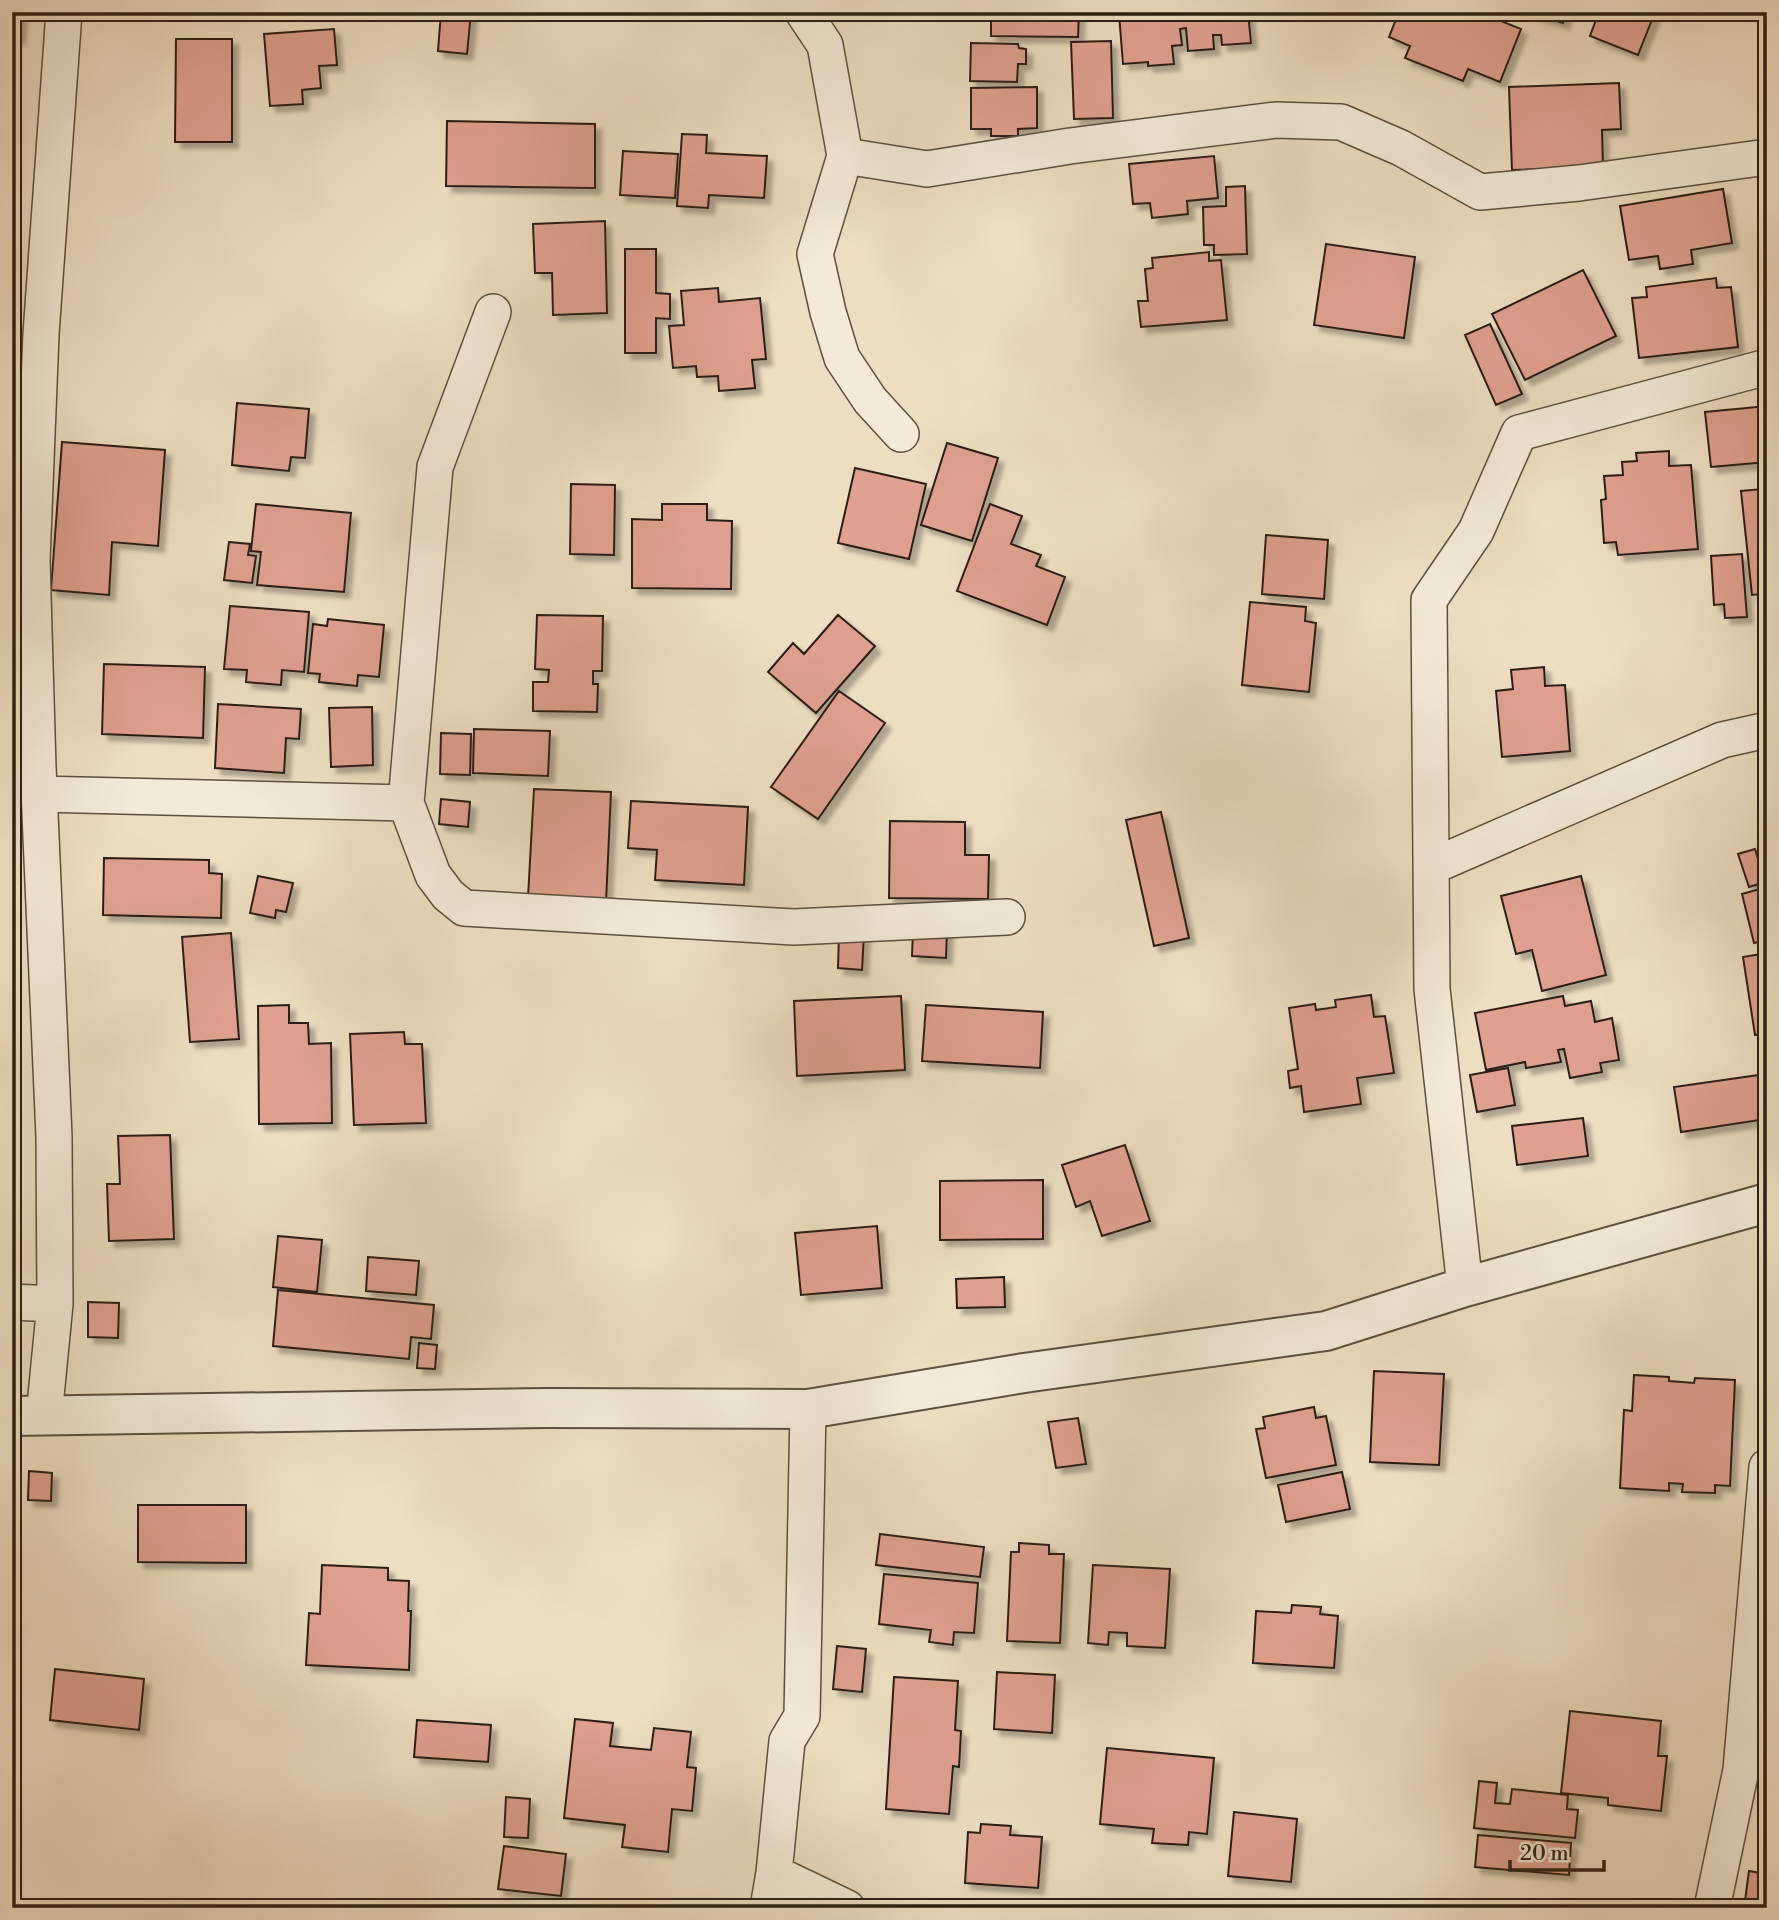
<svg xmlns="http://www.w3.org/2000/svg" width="1779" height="1920" font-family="'Libre Bodoni',serif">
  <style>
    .building { fill: #dfa08f; stroke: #2c1f14; stroke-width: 2; filter: url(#shadow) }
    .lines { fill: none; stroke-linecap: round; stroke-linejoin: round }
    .minor-casing { stroke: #5c4f3f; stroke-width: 38 }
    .tertiary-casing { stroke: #5c4f3f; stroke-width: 42 }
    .minor { stroke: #f3ead7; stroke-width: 35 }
    .tertiary { stroke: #f3ead7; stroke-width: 38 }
  </style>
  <defs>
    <filter id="shadow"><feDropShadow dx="6" dy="6" stdDeviation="2" flood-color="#0004"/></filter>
  </defs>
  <rect width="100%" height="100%" fill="#eddec1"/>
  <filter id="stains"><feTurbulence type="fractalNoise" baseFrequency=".00286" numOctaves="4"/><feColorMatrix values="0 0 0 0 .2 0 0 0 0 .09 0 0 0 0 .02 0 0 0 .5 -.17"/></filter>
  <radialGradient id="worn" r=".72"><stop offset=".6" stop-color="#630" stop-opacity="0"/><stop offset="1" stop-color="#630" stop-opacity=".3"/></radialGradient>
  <path class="building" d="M12,12H21L19,38H12Z
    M441,12H471L467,54L438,51Z
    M991,12H1079L1078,37L991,36Z
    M1248,12L1251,43L1222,45L1221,35H1213L1214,49L1188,51L1186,28L1180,29L1182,45L1172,46L1174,64L1148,66V62L1123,64L1119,14Z
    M1399,12H1479L1521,29L1500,82L1468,69L1463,81L1405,58L1410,46L1389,37Z
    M1528,12H1566L1563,23Z
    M1599,12H1655L1638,55L1590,36Z
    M334,29L337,65L319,66L321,88L302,90L303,104L270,106L264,34Z
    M176,39H232V142H175Z
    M1111,41L1113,118L1074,119L1071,42Z
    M971,43L1018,44L1019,48L1026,49V64H1018L1017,82L970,81Z
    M1619,83L1621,129L1602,130L1603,167L1512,170L1509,87Z
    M1037,87V128L1018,129V136H991V129H971V88Z
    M447,121L595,124V188L446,186Z
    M682,134L707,135L706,153L767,156L764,198L709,195L708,208L677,206Z
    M623,151L678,154L675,198L620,195Z
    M1214,156L1218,198L1187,201L1188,214L1152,218L1150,203L1133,204L1129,164Z
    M1245,186L1247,254L1214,255V245H1204L1203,207L1226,206V187Z
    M1723,189L1732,243L1691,250L1693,264L1660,269L1658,256L1629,260L1620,206Z
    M605,221L607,313L553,315L552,273H535L533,224Z
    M1326,244L1415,257L1404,338L1314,325Z
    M625,249H656V293L670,294V319L656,318V353H625Z
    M1209,252V261L1221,260L1227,320L1141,327L1138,301H1148L1145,269L1153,268L1152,258Z
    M1583,270L1616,336L1525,380L1492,314Z
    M1716,278L1717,288L1731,287L1738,347L1639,358L1632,298L1647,297L1646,287Z
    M718,288L719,302L760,298L766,359L752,360L755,388L719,391L718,376L697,377L696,366L673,368L669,326L684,325L681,291Z
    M1490,324L1522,394L1496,405L1465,335Z
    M237,403L309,409L305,458L291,457L289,471L232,465Z
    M1767,406V462L1711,467L1705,412Z
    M62,442L165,450L158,546L112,542L109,595L51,590Z
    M947,443L998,458L972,541L921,525Z
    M1669,451V466L1691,465L1698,549L1618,555L1616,542L1604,543L1601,500L1606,499L1604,476L1623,475L1622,462L1637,461L1636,453Z
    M855,468L926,484L909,559L838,543Z
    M571,484L615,485L614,555L570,554Z
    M1763,489L1767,508V619H1764L1761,594L1752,595L1741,491Z
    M256,504L351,513L344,592L257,585L261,552L251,551Z
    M662,504H707V520L732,521L731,589L632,588V519L662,520Z
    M990,504L1022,516L1011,544L1041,555L1036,566L1065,577L1047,625L957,591Z
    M1266,535L1328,540L1324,599L1262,594Z
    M229,542L250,544L248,555L256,556L252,583L224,580Z
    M1742,554L1747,617L1725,618L1724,604L1714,605L1711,556Z
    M1250,602L1306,607L1305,621L1316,623L1309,692L1242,685Z
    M230,606L309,612L304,672L282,670L281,685L246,682L247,670L224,669Z
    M537,615L603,616L602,671H593V684H598L597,712L533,711V682H548L549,670L535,669Z
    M838,615L875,646L816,713L768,672L793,643L804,654Z
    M328,619L384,625L379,677L358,675L357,686L319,682L320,674L308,673L313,624L327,626Z
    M104,664L205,667L203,738L102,734Z
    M1544,667L1545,686L1565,685L1570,751L1502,757L1496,691L1513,689L1511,670Z
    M839,691L885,723L818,819L771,787Z
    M218,704L301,709L299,739L286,738L284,773L215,768Z
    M372,707L373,765L331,767L329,708Z
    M474,729L550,731L548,776L473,773Z
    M441,733L471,734L470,775L440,774Z
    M534,789L611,792L606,902L528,897Z
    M441,799L470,802L468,827L439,824Z
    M631,801L748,807L744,885L655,880L657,850L628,848Z
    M1161,812L1189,938L1154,946L1126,820Z
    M890,821L965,822V855H989L988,899L889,898Z
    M1755,849L1765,882L1749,887L1738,854Z
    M104,858L209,860V873L222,874L221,918L103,915Z
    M258,876L293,883L286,912L276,910L275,918L250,913Z
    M1581,876L1606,975L1542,991L1532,950L1516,954L1501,896Z
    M1767,887V940L1754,943L1742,894Z
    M913,928L947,930L946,958L912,956Z
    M231,933L239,1039L190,1042L182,937Z
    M839,933L864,934L862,970L838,968Z
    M1767,953V1033L1755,1035L1743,957Z
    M1371,995L1374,1017L1385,1016L1394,1073L1357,1078L1361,1104L1304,1112L1301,1086L1290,1088L1288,1071L1298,1069L1289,1008L1315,1004L1316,1010L1336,1007L1335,1000Z
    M901,996L905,1070L797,1076L794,1001Z
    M1563,996L1565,1006L1591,1001L1595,1022L1612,1018L1619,1060L1600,1063L1602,1072L1570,1078L1564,1049L1558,1050L1561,1062L1526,1068L1525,1062L1486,1070L1475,1013Z
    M289,1005V1023H308L309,1044L331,1043L332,1123L259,1124L258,1006Z
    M926,1005L1043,1012L1040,1068L922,1061Z
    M404,1032L405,1044H422L426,1123L354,1125L350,1034Z
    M1508,1068L1515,1105L1477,1112L1470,1075Z
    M1759,1075L1766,1119L1681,1132L1674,1087Z
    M1583,1118L1588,1156L1517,1165L1512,1126Z
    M170,1135L174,1239L109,1241L107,1184H120L118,1136Z
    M1125,1145L1150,1221L1102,1236L1090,1201L1076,1207L1062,1165Z
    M1043,1180V1239L940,1240V1181Z
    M877,1226L882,1288L801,1295L795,1233Z
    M278,1236L322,1240L317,1292L273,1287Z
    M368,1257L419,1261L416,1295L366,1291Z
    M1004,1277L1005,1307L957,1308L956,1279Z
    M278,1290L434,1305L431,1339L411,1337L409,1359L273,1346Z
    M88,1302L119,1303L118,1338L88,1337Z
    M419,1343L437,1345L435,1369L417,1368Z
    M1374,1371L1444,1374L1439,1465L1370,1462Z
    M1634,1375L1669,1377V1381L1694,1383L1695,1378L1735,1380L1730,1486L1715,1485V1493L1682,1492L1683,1484L1669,1483V1491L1620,1488L1624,1410L1632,1411Z
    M1314,1407L1316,1418L1326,1416L1336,1465L1266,1478L1256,1429L1265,1428L1263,1417Z
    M1078,1418L1086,1464L1056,1468L1048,1422Z
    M29,1471L52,1473L51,1501L28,1500Z
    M1342,1472L1350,1509L1286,1522L1278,1485Z
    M138,1505H246V1563L138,1562Z
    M880,1534L984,1547L980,1577L876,1565Z
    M1019,1543L1049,1545V1554H1064L1060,1643L1007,1641L1011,1552H1019Z
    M322,1565L388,1568V1580L409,1581L408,1611H411L409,1670L306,1665L309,1613L320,1614Z
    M1093,1565L1170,1569L1165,1648L1127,1646V1633L1109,1632L1108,1645L1088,1643Z
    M884,1574L978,1583L974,1633L954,1632L953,1645L929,1642L931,1630L879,1624Z
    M1292,1605L1321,1607L1320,1614L1338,1616L1334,1668L1253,1663L1256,1611L1291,1613Z
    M837,1646L866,1649L862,1692L833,1689Z
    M55,1669L144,1679L139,1730L50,1720Z
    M997,1672L1055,1675L1052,1733L994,1729Z
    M894,1677L958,1681L955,1730L961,1731L959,1767L953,1766L949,1814L886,1809Z
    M1570,1711L1661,1721L1658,1756H1667L1661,1811L1608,1805V1798L1561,1793Z
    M575,1719L613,1723L610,1746L651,1750L654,1728L691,1732L687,1767L696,1768L692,1811L672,1809L668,1852L622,1847L625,1825L564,1818Z
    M417,1720L491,1725L488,1762L414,1757Z
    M1107,1748L1214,1758L1207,1834L1189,1832L1188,1845L1152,1843L1154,1829L1100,1824Z
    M1479,1781L1497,1783L1495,1803L1510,1804L1512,1789L1568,1795L1567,1809L1578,1810L1575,1838L1474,1828Z
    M506,1797L530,1799L528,1838L504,1837Z
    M1234,1812L1297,1819L1291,1882L1228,1876Z
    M981,1824L1011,1826L1010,1835L1042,1837L1038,1888L965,1883L968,1832L980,1833Z
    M1478,1835L1571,1843L1569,1875L1475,1867Z
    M504,1846L566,1854L561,1896L498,1889Z
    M1764,1848H1767V1908H1757L1758,1903L1745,1901L1749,1871L1760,1873Z"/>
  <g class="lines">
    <defs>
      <path id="minor" d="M803,12L825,45L845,156L815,254L828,312L842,358L870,400L901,434
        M845,156L927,169L1070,146L1276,120L1341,122L1401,148L1480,192L1579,183L1767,157
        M493,312L435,467L409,768L406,803L433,875L448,895L464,908L794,927L1007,917
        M39,794L406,803
        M1433,866L1722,740L1767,730
        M1465,1287L1432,989L1429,600L1476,531L1519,433L1767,367
        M12,1302L55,1304
        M44,1416L55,1304L54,1137L38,767L32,561L41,334L64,12
        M774,1873L847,1908
        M768,1908L774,1873L787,1741L802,1716L808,1409
        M1712,1908L1741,1770L1767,1467"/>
      <path id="tertiary" d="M12,1416L548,1408L808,1409L1024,1373L1326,1331L1465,1287L1767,1203"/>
    </defs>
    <use href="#minor" class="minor-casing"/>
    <use href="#tertiary" class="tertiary-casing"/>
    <use href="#minor" class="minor"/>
    <use href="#tertiary" class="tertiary"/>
  </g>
  <rect width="1779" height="1920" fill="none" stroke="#eddec1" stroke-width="42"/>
  <rect x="14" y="14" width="1751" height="1892" fill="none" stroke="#2c1f14" stroke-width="3.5"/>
  <rect x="21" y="21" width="1737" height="1878" fill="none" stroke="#2c1f14" stroke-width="2"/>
  <path d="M1510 1860v10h94v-10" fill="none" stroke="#2c1f14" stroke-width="3.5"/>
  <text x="1520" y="1860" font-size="21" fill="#2c1f14" stroke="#f3ead7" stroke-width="5" paint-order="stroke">20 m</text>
  <rect width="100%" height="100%" filter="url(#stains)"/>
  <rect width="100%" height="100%" fill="url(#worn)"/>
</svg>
